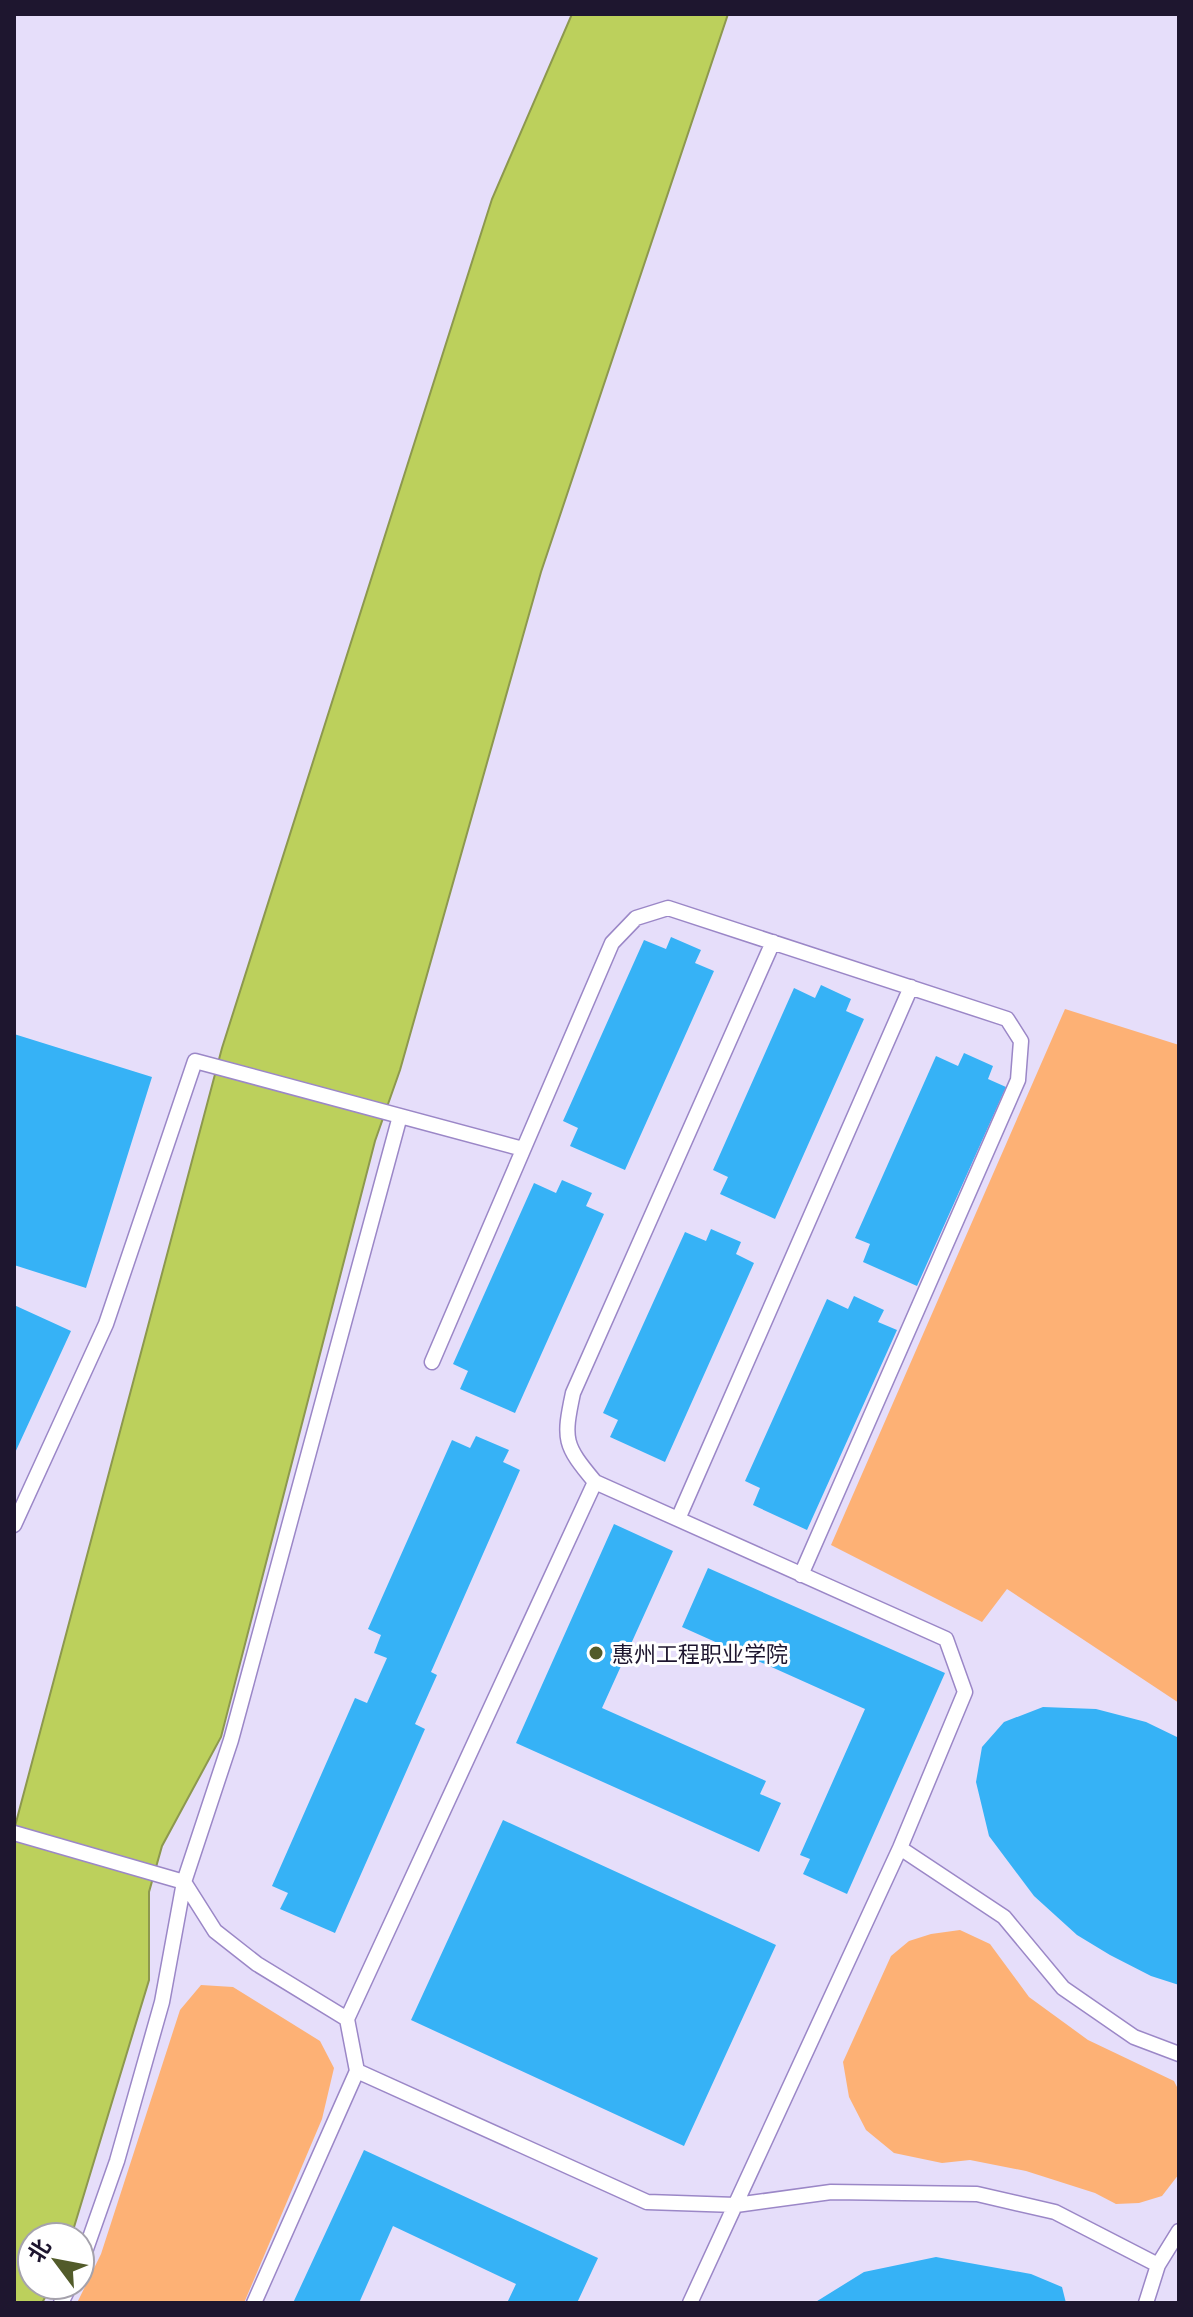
<svg xmlns="http://www.w3.org/2000/svg" width="1193" height="2317" font-family="'Noto Sans','Noto Sans SC',sans-serif">
  <style>
    .green { fill: #fdb175 }
    .water { fill: #bcd05c; stroke: #8d984e; stroke-width: 2 }
    .building { fill: #36b2f6 }
    .lines { fill: none; stroke-linecap: round; stroke-linejoin: round }
    .service-casing { stroke: #9b87c7; stroke-width: 17 }
    .service { stroke: #fff; stroke-width: 14 }
    .poi-dot { fill: #525b2a; stroke: #fff; stroke-width: 3 }
    .labels { text-anchor: middle; dominant-baseline: central; stroke-width: 6; stroke-linejoin: round; paint-order: stroke }
    .poi-label { font-size: 22px; fill: #1e162f; stroke: #fff; text-anchor: start }
  </style>
  <rect width="100%" height="100%" fill="#e6defa"/>
  <path class="green" d="M1065,1009L1179,1045V1703L1007,1589L982,1622L831,1545Z
    M960,1930L990,1944L1029,1997L1088,2040L1174,2081L1179,2091V2174L1162,2196L1139,2203L1116,2204L1095,2193L1026,2171L970,2160L942,2163L894,2153L866,2130L849,2097L843,2062L891,1956L909,1941L931,1934Z
    M201,1985L233,1987L320,2041L334,2068L322,2119L244,2303H77L101,2254L180,2010Z"/>
  <path class="water" d="M572,14H728L541,572L400,1070L375,1141L221,1737L162,1846L149,1892V1980L71,2237H32V2285H52L42,2303H14V1830L222,1048L492,199Z"/>
  <path class="building" d="M671,937L701,950L695,963L714,971L625,1170L570,1146L578,1128L563,1121L644,940L666,949Z
    M821,985L851,999L846,1011L864,1019L775,1219L720,1194L728,1177L713,1170L794,988L815,998Z
    M14,1034L152,1077L86,1288L14,1265Z
    M964,1053L993,1066L988,1079L1006,1087L917,1286L863,1262L870,1244L855,1238L936,1056L958,1066Z
    M562,1180L592,1193L586,1206L604,1214L515,1413L460,1389L468,1371L453,1364L534,1183L556,1193Z
    M711,1229L741,1242L736,1254L754,1263L665,1462L610,1437L618,1420L603,1413L685,1232L706,1241Z
    M854,1296L884,1310L878,1322L897,1330L807,1530L753,1505L760,1488L745,1481L827,1299L848,1309Z
    M14,1305L71,1331L14,1455Z
    M476,1436L509,1450L503,1462L520,1470L431,1672L437,1675L415,1724L425,1729L335,1933L280,1909L288,1893L272,1886L355,1698L367,1703L387,1658L374,1653L381,1635L368,1629L452,1440L470,1448Z
    M614,1524L673,1551L602,1708L766,1781L760,1794L781,1803L759,1852L516,1743Z
    M708,1568L945,1673L847,1894L803,1874L810,1859L800,1855L865,1709L682,1627Z
    M1043,1707L1096,1709L1146,1722L1179,1738V1985L1151,1976L1110,1955L1077,1935L1034,1896L989,1836L976,1782L982,1747L1004,1722Z
    M503,1820L776,1945L684,2146L411,2020Z
    M364,2150L598,2258L577,2303H507L516,2284L393,2226L359,2303H293Z
    M936,2257L1031,2274L1062,2287L1066,2303H814L864,2272Z"/>
  <g class="lines">
    <defs>
      <path id="service" d="M432,1362L612,943L636,918L668,908L1007,1019L1021,1041L1018,1080L801,1575
        M595,1482L946,1639L965,1692L900,1848L690,2303
        M678,1519L911,987
        M14,1525L106,1324L195,1061L523,1149
        M14,1833L184,1882L215,1931L257,1964L347,2019L357,2071L647,2202L736,2205L831,2192L977,2194L1055,2212L1158,2265
        M900,1848L1004,1917L1063,1988L1134,2037L1179,2054
        M347,2019L595,1482C564,1445 563,1440 573,1393L773,942
        M80,2266L117,2161L162,2002L184,1882L231,1740L400,1116
        M61,2303L70,2285
        M254,2303L357,2071
        M1146,2303L1158,2265L1179,2231"/>
    </defs>
    <use href="#service" class="service-casing"/>
    <use href="#service" class="service"/>
  </g>
  <circle class="poi-dot" cx="596" cy="1653" r="8"/>
  <g class="labels">
    <g class="poi-label">
      <text x="612" y="1653">惠州工程职业学院</text>
    </g>
  </g>
  <rect width="1193" height="2317" fill="none" stroke="#1e162f" stroke-width="32"/>
  <g transform="translate(56 2261) rotate(302)"><circle r="38" fill="#ffffff" stroke="#a5a2ac" stroke-width="2"/>
  <path d="M0-6L14 30L0 20L-14 30Z" fill="#525b2a"/>
  <text y="-12" font-size="22" font-weight="bold" text-anchor="middle" fill="#1e162f">北</text>
  </g>
</svg>
